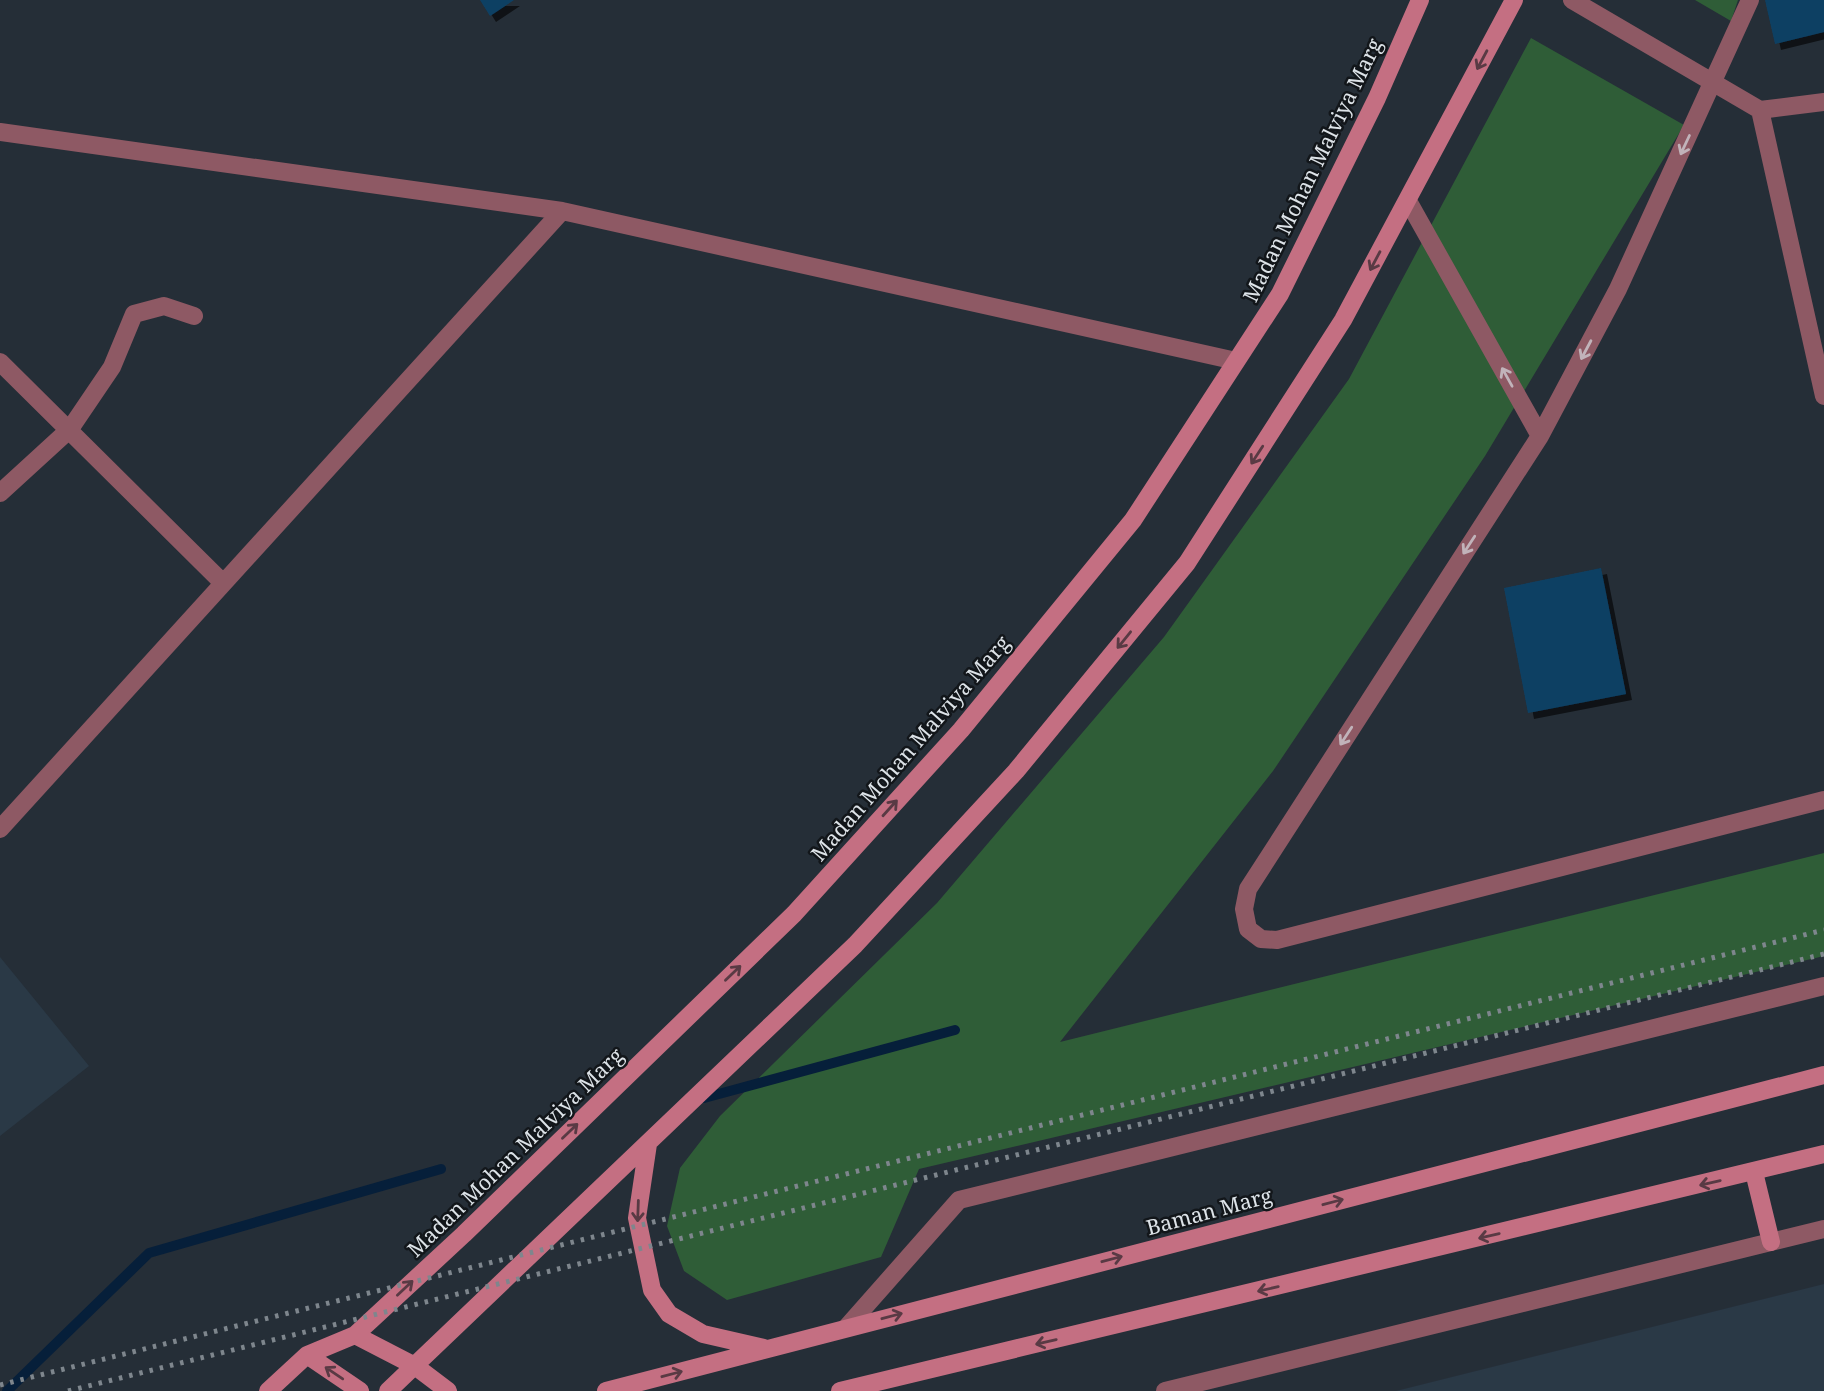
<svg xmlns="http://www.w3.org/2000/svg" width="1824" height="1391" font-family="'Noto Serif',serif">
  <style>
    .built { fill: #2a3946 }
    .green { fill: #2f5d37 }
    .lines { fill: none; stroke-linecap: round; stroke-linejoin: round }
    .stream { stroke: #061f3a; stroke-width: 10 }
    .building { fill: #0e4064; filter: url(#shadow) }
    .street { stroke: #8e5964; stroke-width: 18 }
    .secondary { stroke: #c46f82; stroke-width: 18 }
    .rail { stroke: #7e868d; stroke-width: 5; stroke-dasharray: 3.5 7; stroke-linecap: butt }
    .oneway { stroke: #593a44 }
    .oneway2 { stroke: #c1b3ba }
    .labels { text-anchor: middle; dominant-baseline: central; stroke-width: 5; stroke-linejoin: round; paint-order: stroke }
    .street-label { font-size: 21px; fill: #dde3e8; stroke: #12161a }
  </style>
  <defs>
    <filter id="shadow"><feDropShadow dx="6" dy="6" stdDeviation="0" flood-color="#0009"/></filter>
  </defs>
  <rect width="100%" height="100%" fill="#252e37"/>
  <path class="built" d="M0,957L89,1066L0,1136Z
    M1824,1284V1391H1396Z"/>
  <path class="green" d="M1695,0H1738L1731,21Z
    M1531,38L1684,125L1485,456L1273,771L1060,1042L1824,853V956L919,1169L881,1257L727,1300L684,1271L667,1226L680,1168L720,1116L937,903L1164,637L1349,379Z"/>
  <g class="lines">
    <path class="stream" d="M704,1098L955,1030
      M7,1391L149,1253L441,1169"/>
  </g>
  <path class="building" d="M480,0H514L490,16Z
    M1765,0H1824V32L1775,44Z
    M1601,568L1626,694L1528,713L1504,588Z"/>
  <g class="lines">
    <path class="street" d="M1572,0L1760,110L1824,396
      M1750,0L1618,289L1540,436L1248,889L1244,909L1248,929L1261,939L1277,940L1824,800
      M1760,110L1824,102
      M0,132L562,211L1236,361
      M1408,201L1540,436
      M0,362L223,583
      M0,493L70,429L112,367L134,314L164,306L194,316
      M0,829L562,211
      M846,1328L959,1200L1824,986
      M1165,1391L1824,1229"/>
    <path class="secondary" d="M648,1144L637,1218L652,1290L669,1314L703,1334L764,1348
      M1754,1172L1771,1242
      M355,1335L415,1366L448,1391
      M307,1355L360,1391
      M268,1391L307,1355L355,1335L464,1234L794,914L961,730L1133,520L1280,294L1377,98L1420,0
      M388,1391L855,945L1016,771L1187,563L1343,320L1514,0
      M606,1391L1824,1075
      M840,1391L1824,1154"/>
    <path class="rail" d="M0,1385L1824,930
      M68,1391L1824,954"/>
  </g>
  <defs><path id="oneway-shaft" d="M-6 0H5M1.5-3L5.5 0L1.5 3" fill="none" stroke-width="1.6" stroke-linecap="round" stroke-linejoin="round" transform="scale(1.75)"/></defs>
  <g class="oneway">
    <use href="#oneway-shaft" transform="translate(1482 60) rotate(118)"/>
    <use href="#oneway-shaft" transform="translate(1375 261) rotate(118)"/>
    <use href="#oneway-shaft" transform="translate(1257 455) rotate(123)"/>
    <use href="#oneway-shaft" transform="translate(1124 640) rotate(129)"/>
    <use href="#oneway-shaft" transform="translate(890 808) rotate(-48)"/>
    <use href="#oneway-shaft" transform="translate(733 973) rotate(-44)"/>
    <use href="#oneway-shaft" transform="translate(570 1131) rotate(-44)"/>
    <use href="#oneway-shaft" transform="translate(1710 1183) rotate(167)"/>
    <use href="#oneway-shaft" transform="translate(1333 1202) rotate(-15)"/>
    <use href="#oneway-shaft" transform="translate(638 1211) rotate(92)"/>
    <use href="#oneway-shaft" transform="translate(1489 1236) rotate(167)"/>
    <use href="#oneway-shaft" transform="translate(1112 1259) rotate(-15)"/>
    <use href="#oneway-shaft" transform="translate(405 1288) rotate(-43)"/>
    <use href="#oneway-shaft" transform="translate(1268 1289) rotate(167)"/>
    <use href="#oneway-shaft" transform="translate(892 1316) rotate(-15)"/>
    <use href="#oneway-shaft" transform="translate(1046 1342) rotate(167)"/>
    <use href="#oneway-shaft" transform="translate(334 1373) rotate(-146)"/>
    <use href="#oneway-shaft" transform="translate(672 1374) rotate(-15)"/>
  </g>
  <g class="oneway2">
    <use href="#oneway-shaft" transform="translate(1685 145) rotate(115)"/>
    <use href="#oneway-shaft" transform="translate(1586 350) rotate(118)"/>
    <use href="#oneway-shaft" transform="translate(1507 377) rotate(-119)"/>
    <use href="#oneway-shaft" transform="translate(1469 545) rotate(123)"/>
    <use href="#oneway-shaft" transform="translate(1346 736) rotate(123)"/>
  </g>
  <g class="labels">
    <g class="street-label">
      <text transform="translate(1312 170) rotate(-64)">Madan Mohan Malviya Marg</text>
      <text transform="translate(910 748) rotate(-49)">Madan Mohan Malviya Marg</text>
      <text transform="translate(515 1152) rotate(-44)">Madan Mohan Malviya Marg</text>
      <text transform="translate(1209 1211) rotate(-15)">Baman Marg</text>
    </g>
  </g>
</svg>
